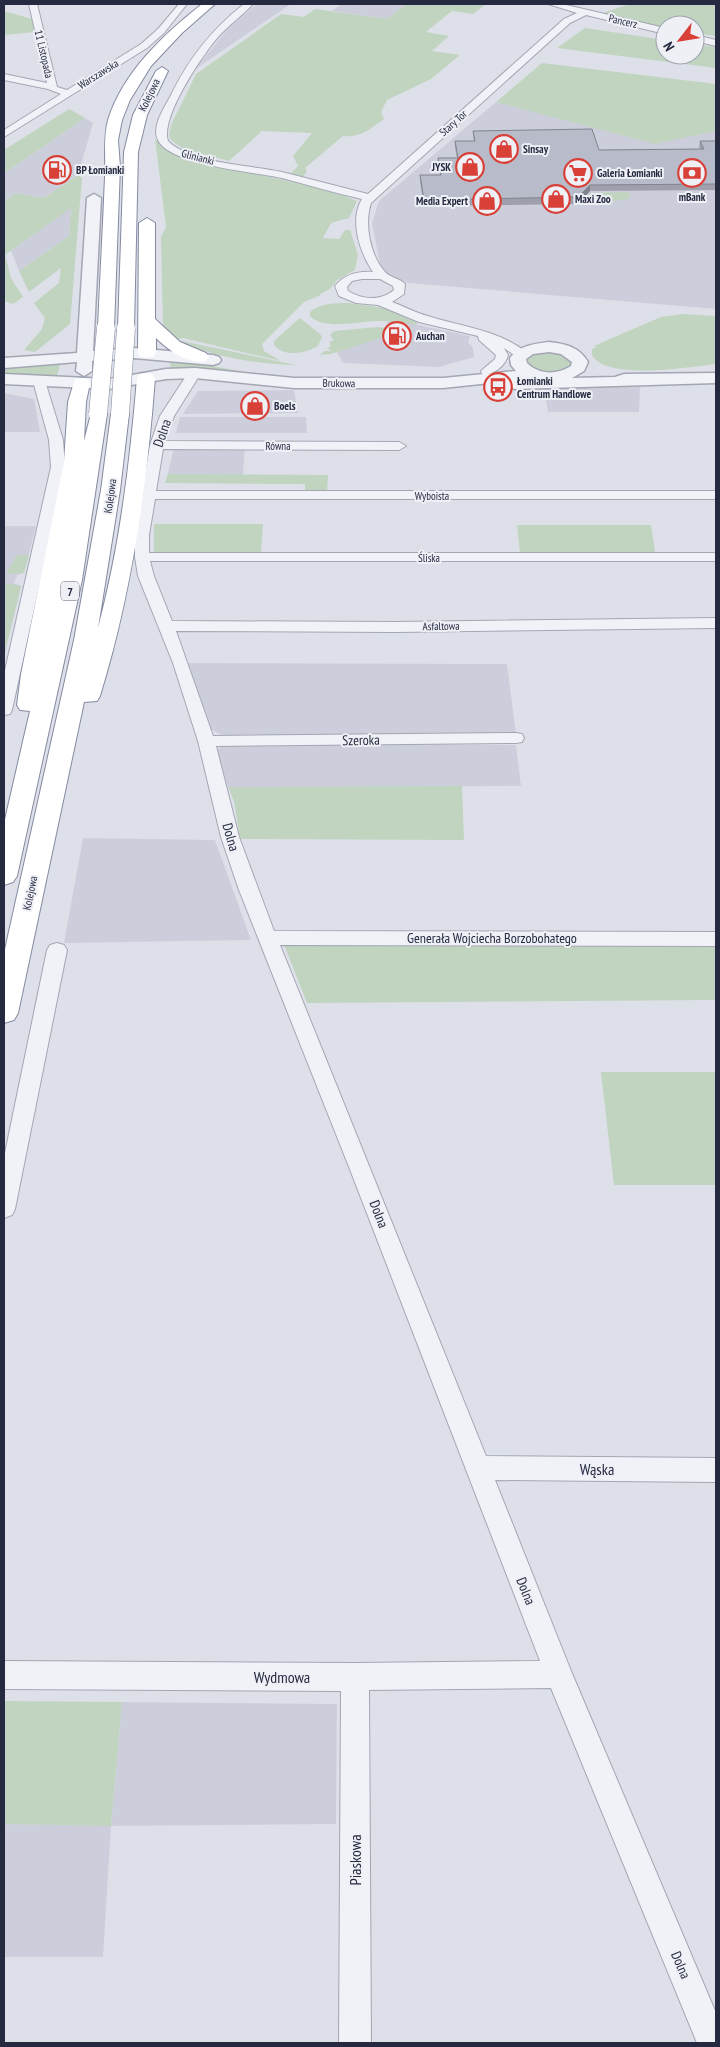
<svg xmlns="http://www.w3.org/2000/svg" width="720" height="2047" font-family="'PT Sans Narrow',sans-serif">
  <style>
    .built { fill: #cccfdb }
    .green { fill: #c0d4bf }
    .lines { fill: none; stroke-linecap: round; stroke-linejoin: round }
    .minor-casing { stroke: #a3a6b3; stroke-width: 2 }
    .tertiary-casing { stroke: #a3a6b3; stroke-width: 3 }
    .trunk-casing { stroke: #848aa1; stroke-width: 2 }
    .minor { fill: #f1f2f7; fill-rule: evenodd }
    .tertiary { fill: #f1f2f7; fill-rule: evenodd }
    .trunk { fill: #fff; fill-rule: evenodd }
    .trunk-bridge-casing { stroke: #848aa1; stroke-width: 19; stroke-linecap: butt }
    .trunk-bridge { stroke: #fff; stroke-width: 18 }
    .wall { fill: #9ea1ad }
    .shaded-wall { fill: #81838d }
    .building { fill: #b8bbc9; stroke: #81838d }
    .labels { text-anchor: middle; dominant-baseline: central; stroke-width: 4; stroke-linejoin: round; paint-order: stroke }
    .far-street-label { font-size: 11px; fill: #262a41; stroke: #eef0f6 }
    .far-poi-label { font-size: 11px; font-weight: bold; fill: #262a41; stroke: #eef0f6; text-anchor: start }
    .shield { fill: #eef0f6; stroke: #626577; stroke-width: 1 }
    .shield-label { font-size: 12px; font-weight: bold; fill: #262a41 }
    .street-label { font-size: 14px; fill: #262a41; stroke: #eef0f6 }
    .near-street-label { font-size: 16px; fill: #262a41; stroke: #eef0f6 }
  </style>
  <rect width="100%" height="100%" fill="#dee0e9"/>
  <path class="built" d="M257,4H291L194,70L228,29Z
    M342,4H407L387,19L332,11Z
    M496,102L655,143L716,131V309L408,283L381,270L372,223L379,201Z
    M85,118L93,123L78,175L44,198L16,193L4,201V171L6,172Z
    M71,207L69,236L19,271L11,251Z
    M390,319L470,336L468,342L473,348L474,357L439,367L343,363L337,352L380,334Z
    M640,387L639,412H548L544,388Z
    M294,390L298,413L183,414L198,391Z
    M4,393L34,399L40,432H4Z
    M180,417H306L307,433H176Z
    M174,447H245L243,475L168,474Z
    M4,526H36L24,573L17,575L14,583L21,586L4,656Z
    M188,663L507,664L516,734L225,737L209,728Z
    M225,744L516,745L521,786L228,787L217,750Z
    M83,838L215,840L251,940L64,943Z
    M122,1702L337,1704L336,1824L111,1826L103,1957H4V1824L111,1826Z"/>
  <path class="green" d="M407,4H486L473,14L452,11L426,32L449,36L432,51L460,55L431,79L387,100L381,112L384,119C370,129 361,138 343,136L305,168L307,171L303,177L291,173L298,166L293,156L312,133L262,131L229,161L183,149L171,140L169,135L171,125L196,74L281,14L304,17L315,9L387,19Z
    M630,4H716V36L695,33V25H665V29L600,14Z
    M4,11L32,19L34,32L4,35Z
    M585,28L665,40V55H695V44L716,47V68L557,48Z
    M542,63L716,84V131L655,144L496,102Z
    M69,109L85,118L6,172L4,171V150Z
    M155,139L168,150L179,156L344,194L343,195L357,201L349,218L331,223L323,238L339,239L345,230H350L358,255L355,270L337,280L330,289L320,294L321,295L304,302L262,344L264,351L281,361L183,338L174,340L163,328L161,237L166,227Z
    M78,175L82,178L70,324L35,352L24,350L42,329L45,318L34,303L59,283L61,268L29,292L19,271L69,236L71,208L5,255L11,278L23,297L13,304L4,301V201L16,193L44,198Z
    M627,192L630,194L629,199L580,205L590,193Z
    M348,303L385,308L418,323L416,325C403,322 391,321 378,321C359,321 324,331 310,316V312C320,303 335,303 348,303Z
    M683,314L716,316V364C691,367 606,381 592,355V349L597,347L594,346L661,317Z
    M300,318L320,334L322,337L318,346C306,353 285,358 274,345V341Z
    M378,327L386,328L381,338L331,354L320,355L324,351H331L327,348L330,347V341H334L330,335L334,331Z
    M178,341H182L296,365C257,364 213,357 178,341Z
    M542,351L564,354L571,360V364C561,379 536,373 526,362V358Z
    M169,358L256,374L204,368H171Z
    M61,361L57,376L4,373V367Z
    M168,474L328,475L327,492H305V484L165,483Z
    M154,524H263L261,553H154Z
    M517,525H651L655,552L520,553Z
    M17,555H29L24,573L10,574L7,572Z
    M4,583L21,586L4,656Z
    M462,786L464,840L240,839L234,801L228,787Z
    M283,942L716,946V1000L307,1003Z
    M601,1072H716V1185H614Z
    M4,1701L122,1702L111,1826L4,1824Z"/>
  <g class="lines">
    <defs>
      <path id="minor" d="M29,4H37L57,87L67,90L141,44L158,29L179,4H187L164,33L147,48L4,137V130L61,94L48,89L4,80V74L47,83Z
        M244,4H253C243,15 230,24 219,36C203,54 160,117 168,141C191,164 251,165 282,172C311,179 339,187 368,194L564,19L577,13L548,4H562L665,28V34L586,15L570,23L371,203C364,224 370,255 385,272C390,278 400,278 405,284L404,294L392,302C404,306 415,313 428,316C462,327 495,329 525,351L527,354L525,357H517L504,348L508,355C506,365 493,376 482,374L481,371L495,359L496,355L479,340L478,336L419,322L378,305L356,303L339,296L335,286C345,274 358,271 373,272C360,253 349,220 362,199C335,193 309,185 282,178C255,172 169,165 158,140C151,126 165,107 171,95C189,58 212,29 244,4ZM362,279H380L393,286L394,290C381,301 363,300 348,291L347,287L352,281Z
        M695,35L716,40V46L695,41Z
        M195,369L201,373L174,416L165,441L399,442L406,446L399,450L163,449L156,491H716V499H155L149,535V553H716V561H150L154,576L172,621L395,622L716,618V628L395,632L176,631L213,736L516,733L522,734L524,738L522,742L516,743L216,746L239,837L274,931L716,932V946L280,945L486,1456L716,1458V1482L495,1480L571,1671L716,2013V2043H697L551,1688L369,1690L371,2043H339L341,1691L4,1689V1661L355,1663L540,1661L349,1167L239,890L221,837L198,741L173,663L138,576L135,557V535L150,445L160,416L190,370Z
        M39,377L45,381L63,440L65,467L12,710L10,714L4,715V675L51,467L49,440L33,381Z
        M57,943L64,945L67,950L15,1209L12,1215L4,1218V1158L47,950L50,945Z"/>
      <path id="tertiary" d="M94,194L101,198L93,351L134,348L213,355L219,357L221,360L219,363L213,365L134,358L92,361V371L84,376L76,371L77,362L4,368V358L77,353L87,198Z
        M549,342C566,344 579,347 588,362L584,371L572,378L615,377L624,374L716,373V383L515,389L509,387L507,384L509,381L443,388H294L195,378L166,379L109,389L4,384V374L109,379L166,369L195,368L294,378H443L516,371L511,365L510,358C520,345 534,344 549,342ZM549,352L561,354L572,362L571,366C557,375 539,375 527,363L526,359L533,354Z"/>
      <path id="trunk" d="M202,4H215L182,33L151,66L130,100L122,120L118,140L120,167L114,328L112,332H100L98,328C100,278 103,227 105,177C106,157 103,139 108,120C123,72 164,34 202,4Z
        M162,67L168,71L147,115L138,152L134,328L132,332H120L118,328L124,152L133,115L156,71Z
        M147,218L155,223V319L180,342L206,353L209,357L206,361C188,365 167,349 156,338V353L153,357H141L138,353L139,223Z
        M146,373L152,374L155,378C147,486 132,592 100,696L97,701L84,702L18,1013L14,1020L4,1023V954L74,640L101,490L111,414L114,410H126L129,414L120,490L98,628C120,546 130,462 137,378L140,374Z
        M81,378L87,379L90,383L86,402L84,441L92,410H104L107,414L82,580L17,876L13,882L4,885V824L30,711L20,710L17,705L21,674L64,462L68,402L75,379Z"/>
    </defs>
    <use href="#minor" class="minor-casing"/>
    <use href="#tertiary" class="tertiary-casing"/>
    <use href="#trunk" class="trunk-casing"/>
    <use href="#minor" class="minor"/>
    <use href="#tertiary" class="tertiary"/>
    <use href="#trunk" class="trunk"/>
    <defs>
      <path id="trunk-bridge" d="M98,414L106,328
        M120,414L126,328"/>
    </defs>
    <use href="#trunk-bridge" class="trunk-bridge-casing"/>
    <use href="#trunk-bridge" class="trunk-bridge"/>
  </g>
  <path class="wall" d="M473,131L599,150L700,149L699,147L700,141H716V190L590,191L578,204L424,206L420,181V175H440L438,164V158H457L455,147V141H474L473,136Z"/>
  <path class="shaded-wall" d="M590,185V191L578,204V197Z"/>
  <path class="building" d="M592,129L599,150L704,149L700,141H716V184L590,185L578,197L424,200L420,175H441L438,158H458L455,141H475L473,131Z"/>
  <defs>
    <symbol id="shop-ring" viewBox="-11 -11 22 22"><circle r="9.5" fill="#eef0f6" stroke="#d94038" stroke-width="1.5"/><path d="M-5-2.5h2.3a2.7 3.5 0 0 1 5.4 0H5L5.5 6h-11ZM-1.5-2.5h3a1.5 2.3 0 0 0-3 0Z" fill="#d94038"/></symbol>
    <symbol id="fuel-ring" viewBox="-11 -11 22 22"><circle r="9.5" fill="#eef0f6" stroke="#d94038" stroke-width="1.5"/><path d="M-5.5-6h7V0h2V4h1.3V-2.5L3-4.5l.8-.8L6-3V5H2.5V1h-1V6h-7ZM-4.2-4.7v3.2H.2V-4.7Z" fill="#d94038"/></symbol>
    <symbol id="supermarket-ring" viewBox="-11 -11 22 22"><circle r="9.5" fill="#eef0f6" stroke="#d94038" stroke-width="1.5"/><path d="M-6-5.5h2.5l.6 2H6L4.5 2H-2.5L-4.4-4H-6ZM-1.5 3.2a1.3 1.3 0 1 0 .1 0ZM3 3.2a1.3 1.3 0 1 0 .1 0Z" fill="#d94038"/></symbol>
    <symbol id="bank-ring" viewBox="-11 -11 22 22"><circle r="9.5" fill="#eef0f6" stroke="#d94038" stroke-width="1.5"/><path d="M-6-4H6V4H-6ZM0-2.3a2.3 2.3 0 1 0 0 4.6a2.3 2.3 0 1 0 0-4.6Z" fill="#d94038"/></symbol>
    <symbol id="bus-ring" viewBox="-11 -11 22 22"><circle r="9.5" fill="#eef0f6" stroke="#d94038" stroke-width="1.5"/><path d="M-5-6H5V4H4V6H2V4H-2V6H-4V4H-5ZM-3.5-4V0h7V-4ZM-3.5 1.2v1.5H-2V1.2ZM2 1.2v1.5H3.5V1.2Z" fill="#d94038"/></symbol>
  </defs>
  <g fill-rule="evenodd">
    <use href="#shop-ring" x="488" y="133" width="32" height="32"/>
    <use href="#shop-ring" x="454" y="151" width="32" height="32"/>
    <use href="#fuel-ring" x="41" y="154" width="32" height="32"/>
    <use href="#supermarket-ring" x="562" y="157" width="32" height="32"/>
    <use href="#bank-ring" x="676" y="157" width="32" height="32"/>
    <use href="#shop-ring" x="540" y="183" width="32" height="32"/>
    <use href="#shop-ring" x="471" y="185" width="32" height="32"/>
    <use href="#fuel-ring" x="381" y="320" width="32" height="32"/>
    <use href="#bus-ring" x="482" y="371" width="32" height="32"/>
    <use href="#shop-ring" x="239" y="390" width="32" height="32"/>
  </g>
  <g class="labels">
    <g class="far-street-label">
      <text transform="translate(623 21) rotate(13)">Pancerz</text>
      <text transform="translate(44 54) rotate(77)">11 Listopada</text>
      <text transform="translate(98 74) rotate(-32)">Warszawska</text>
      <text transform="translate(149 95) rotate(-64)">Kolejowa</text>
      <text transform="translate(453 123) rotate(-42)">Stary Tor</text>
      <text transform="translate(198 157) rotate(15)">Glinianki</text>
      <text transform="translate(339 383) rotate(1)">Brukowa</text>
      <text x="278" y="446">Równa</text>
      <text transform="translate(110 496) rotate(-82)">Kolejowa</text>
      <text x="432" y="496">Wyboista</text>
      <text x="429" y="558">Śliska</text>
      <text transform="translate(441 626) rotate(-1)">Asfaltowa</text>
      <text transform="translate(30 893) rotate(-78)">Kolejowa</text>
    </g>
    <g class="far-poi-label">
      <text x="523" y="149">Sinsay</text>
      <text x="451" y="167" text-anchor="end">JYSK</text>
      <text x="76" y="170">BP Łomianki</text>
      <text x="597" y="173">Galeria Łomianki</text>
      <text x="692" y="197" text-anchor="middle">mBank</text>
      <text x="575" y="199">Maxi Zoo</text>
      <text x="468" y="201" text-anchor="end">Media Expert</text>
      <text x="416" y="336">Auchan</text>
      <text x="517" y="381">Łomianki<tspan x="517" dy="13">Centrum Handlowe</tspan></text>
      <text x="274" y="406">Boels</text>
    </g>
    <rect class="shield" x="61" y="581.5" width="18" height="19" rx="4"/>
    <g class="shield-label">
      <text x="70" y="591">7</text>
    </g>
    <g class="street-label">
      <text transform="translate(162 433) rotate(-71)">Dolna</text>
      <text transform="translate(361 740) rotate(-1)">Szeroka</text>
      <text transform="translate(231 837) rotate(74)">Dolna</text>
      <text x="492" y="938">Generała Wojciecha Borzobohatego</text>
      <text transform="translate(379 1214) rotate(69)">Dolna</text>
      <text transform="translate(526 1591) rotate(68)">Dolna</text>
      <text transform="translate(681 1965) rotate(67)">Dolna</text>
    </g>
    <g class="near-street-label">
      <text x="597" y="1469">Wąska</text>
      <text x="282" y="1677">Wydmowa</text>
      <text transform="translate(355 1860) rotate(-90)">Piaskowa</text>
    </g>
  </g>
  <rect width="720" height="2047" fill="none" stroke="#262a41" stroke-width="10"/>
  <g transform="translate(680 40) rotate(239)"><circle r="24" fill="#eef0f6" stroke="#9ea1ae"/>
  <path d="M0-4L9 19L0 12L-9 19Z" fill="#d94038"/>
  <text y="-8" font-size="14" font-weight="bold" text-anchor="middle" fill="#262a41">N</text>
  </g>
</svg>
